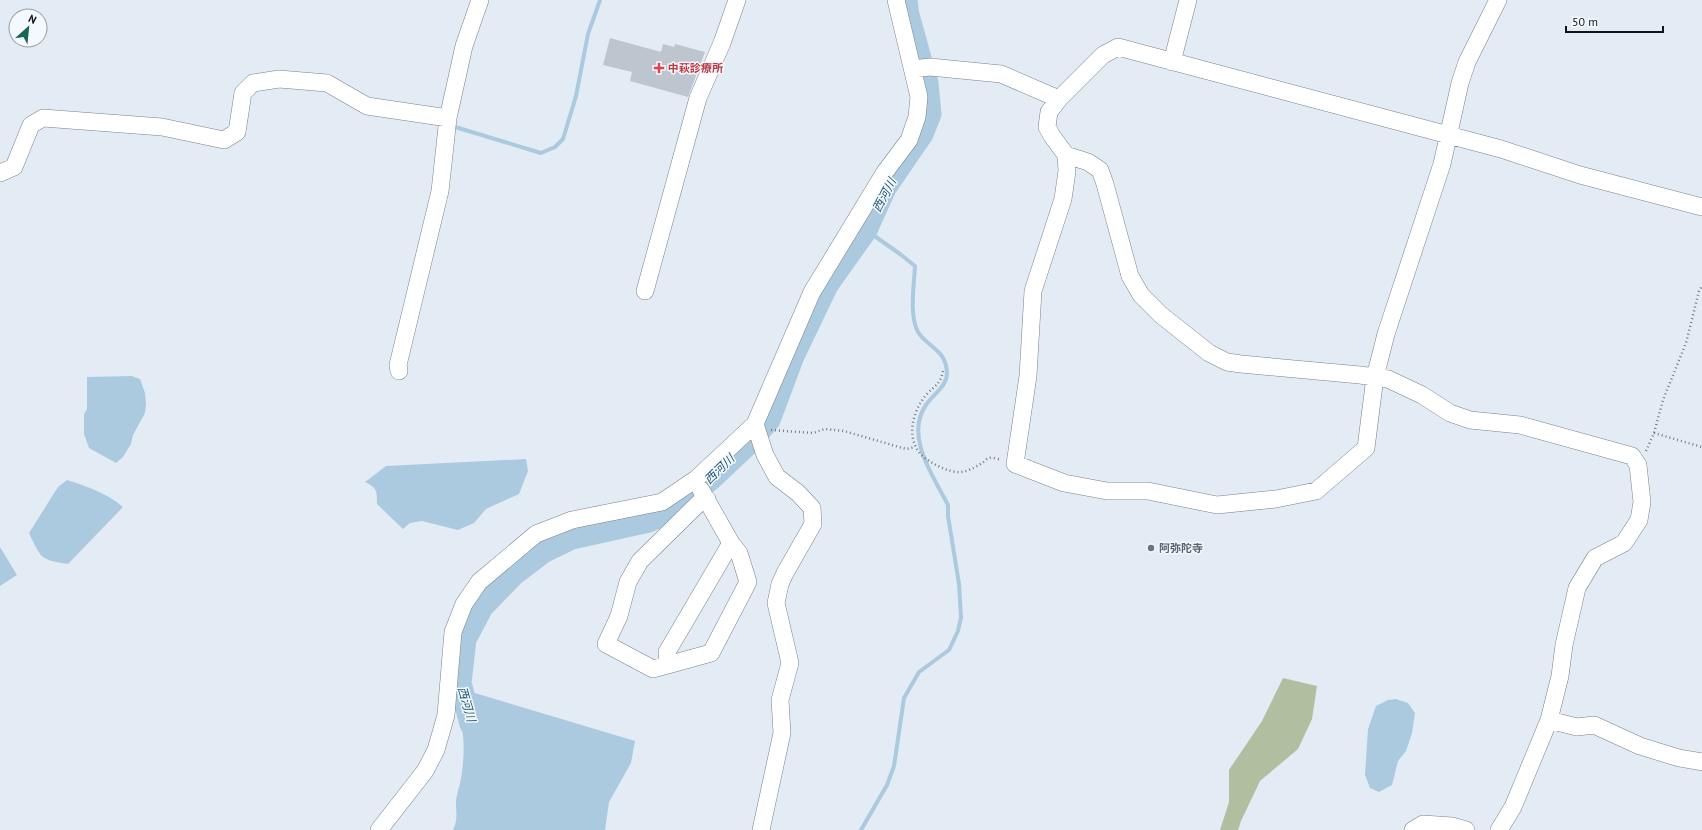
<svg xmlns="http://www.w3.org/2000/svg" width="1702" height="830" font-family="'PT Sans','Noto Sans JP',sans-serif">
  <style>
    .forest { fill: #b1bea0 }
    .water { fill: #abcadf }
    .lines { fill: none; stroke-linecap: round; stroke-linejoin: round }
    .stream { stroke: #abcadf; stroke-width: 4 }
    .river { stroke: #abcadf; stroke-width: 23 }
    .building { fill: #bdc6cf }
    .minor-casing { stroke: #798189; stroke-width: 18 }
    .path { stroke: #757b81; stroke-width: 2.5; stroke-dasharray: 1 3; stroke-linecap: butt }
    .minor { stroke: #fff; stroke-width: 17 }
    .health-dot { fill: #e0444e; stroke: #f3f9fe; stroke-width: 1.5 }
    .worship-dot { fill: #6b7280; stroke: #f3f9fe; stroke-width: 1.5 }
    .labels { text-anchor: middle; dominant-baseline: central; stroke-width: 3; stroke-linejoin: round; paint-order: stroke }
    .health-label { font-size: 11px; font-weight: bold; fill: #be3a42; stroke: #f3f9fe; text-anchor: start }
    .worship-label { font-size: 11px; font-weight: bold; fill: #5b616d; stroke: #f3f9fe; text-anchor: start }
    .water-label { font-size: 12px; font-style: italic; fill: #255b78; stroke: #f3f9fe }
  </style>
  <rect width="100%" height="100%" fill="#e3ecf5"/>
  <path class="forest" d="M1283,678L1317,686L1312,719L1298,749L1260,781L1241,821L1238,830H1220L1229,802V770L1262,721Z"/>
  <path class="water" d="M132,376L140,379L145,393L146,404L145,413L133,435L131,444L123,457L116,463L89,448L84,434V414L87,409V377Z
    M526,459L528,471L519,494L486,509L474,523L458,530L422,521L410,523L403,529L377,504C377,490 377,488 365,482L386,466Z
    M67,480C86,486 107,493 123,507L68,564C40,560 41,558 29,533L58,487Z
    M0,547L17,575L0,586Z
    M468,691L635,741L631,763L609,802L605,830H453C458,820 456,813 456,803C456,795 460,786 461,778C464,762 466,731 458,717L463,694Z
    M1396,699L1408,703L1415,713L1412,733L1406,751L1398,761L1392,785L1379,792L1370,788L1365,775L1368,729L1376,706L1388,700Z"/>
  <g class="lines">
    <path class="stream" d="M452,126L541,153L555,147L563,139L576,96L588,34L600,0
      M861,830L887,785L894,766L904,698L919,672L949,650L958,631L961,617L959,584L948,516V505C934,477 904,436 926,405C933,394 947,387 947,373C946,349 928,348 918,332C909,315 914,286 915,266L900,254L866,230"/>
    <path class="river" d="M471,724L460,683L465,639L482,607L514,574L543,552L572,538L649,521L674,509L712,478L746,446L769,420L793,356L827,285L866,230L885,188L922,134L930,114L927,83L908,15L906,0"/>
  </g>
  <path class="building" d="M610,38L661,52L663,44L674,47L675,44L705,52L688,97L630,81L632,72L603,65Z"/>
  <g class="lines">
    <defs>
      <path id="minor" d="M1172,62L1188,0
        M913,69L930,67L1001,74L1059,99L1103,55L1118,47L1501,149L1580,175L1702,207
        M1059,99L1049,112L1047,127L1052,136L1066,155L1067,171L1063,199L1033,291L1028,376L1015,464L1064,483L1107,491H1148L1217,505L1276,499L1316,491L1366,448L1375,377L1386,334L1442,164L1460,83L1467,62L1498,0
        M1066,155L1088,162L1100,170L1105,184L1130,276L1141,295L1161,315L1209,353L1227,362L1241,364L1360,375L1388,379L1422,395L1450,413L1470,420L1520,425L1632,456L1638,465L1642,502L1639,520L1624,543L1595,558L1577,588L1564,645L1560,676L1549,720L1513,807L1499,830
        M0,173L14,167L31,125L43,118L162,127L224,140L237,132L243,93L253,83L279,79L327,83L367,106L448,118
        M645,291L698,98L722,43L737,0
        M399,371L398,365L440,191L448,118L464,46L480,0
        M707,499L700,502L640,561L628,582L619,616L606,644L653,669L711,653L748,582L739,553L731,543
        M668,664L667,652L731,543L701,490
        M1549,720L1577,727L1594,725L1640,746L1679,758L1702,762
        M379,830L425,771L436,750L446,715L453,632L464,604L479,582L536,534L572,520L662,502L696,479L755,424
        M761,830L782,733L780,700L790,663L776,603L780,584L785,573L813,524L812,508L798,493L777,477L765,455L755,424L812,292L885,172L909,140L917,117L919,97L896,0
        M1413,830L1423,824L1452,826L1466,830"/>
    </defs>
    <use href="#minor" class="minor-casing"/>
    <path class="path" d="M943,371C940,385 935,385 926,395C911,413 905,443 925,458C935,465 944,470 956,472C965,473 974,468 982,463C984,462 987,458 989,458C992,457 998,459 1001,460
      M771,430L813,433L825,429L844,431L906,449L915,447
      M1654,433L1702,447
      M1646,451L1654,433L1663,400L1686,343L1699,291L1702,286"/>
    <use href="#minor" class="minor"/>
  </g>
  <path class="health-dot" d="M657 62h4v4h4v4h-4v4h-4v-4h-4v-4h4z"/>
  <circle class="worship-dot" cx="1151" cy="548" r="4"/>
  <g class="labels">
    <g class="health-label">
      <text x="668" y="68">中萩診療所</text>
    </g>
    <g class="worship-label">
      <text x="1159" y="548">阿弥陀寺</text>
    </g>
    <g class="water-label">
      <text transform="translate(884 195) rotate(-62)">西河川</text>
      <text transform="translate(719 469) rotate(-44)">西河川</text>
      <text transform="translate(467 704) rotate(74)">西河川</text>
    </g>
  </g>
  <g transform="translate(28 28) rotate(27)"><circle r="19" fill="#f3f9fe" stroke="#999da2"/>
  <path d="M0-3L7 15L0 10L-7 15Z" fill="#196358"/>
  <text y="-6" font-size="11" font-weight="bold" text-anchor="middle" fill="#111417">N</text>
  </g>
  <path d="M1566 26v6h97v-6" fill="none" stroke="#111417" stroke-width="2"/>
  <text x="1572" y="26" font-size="12" fill="#111417" stroke="#f3f9fe" stroke-width="3" paint-order="stroke">50 m</text>
</svg>
